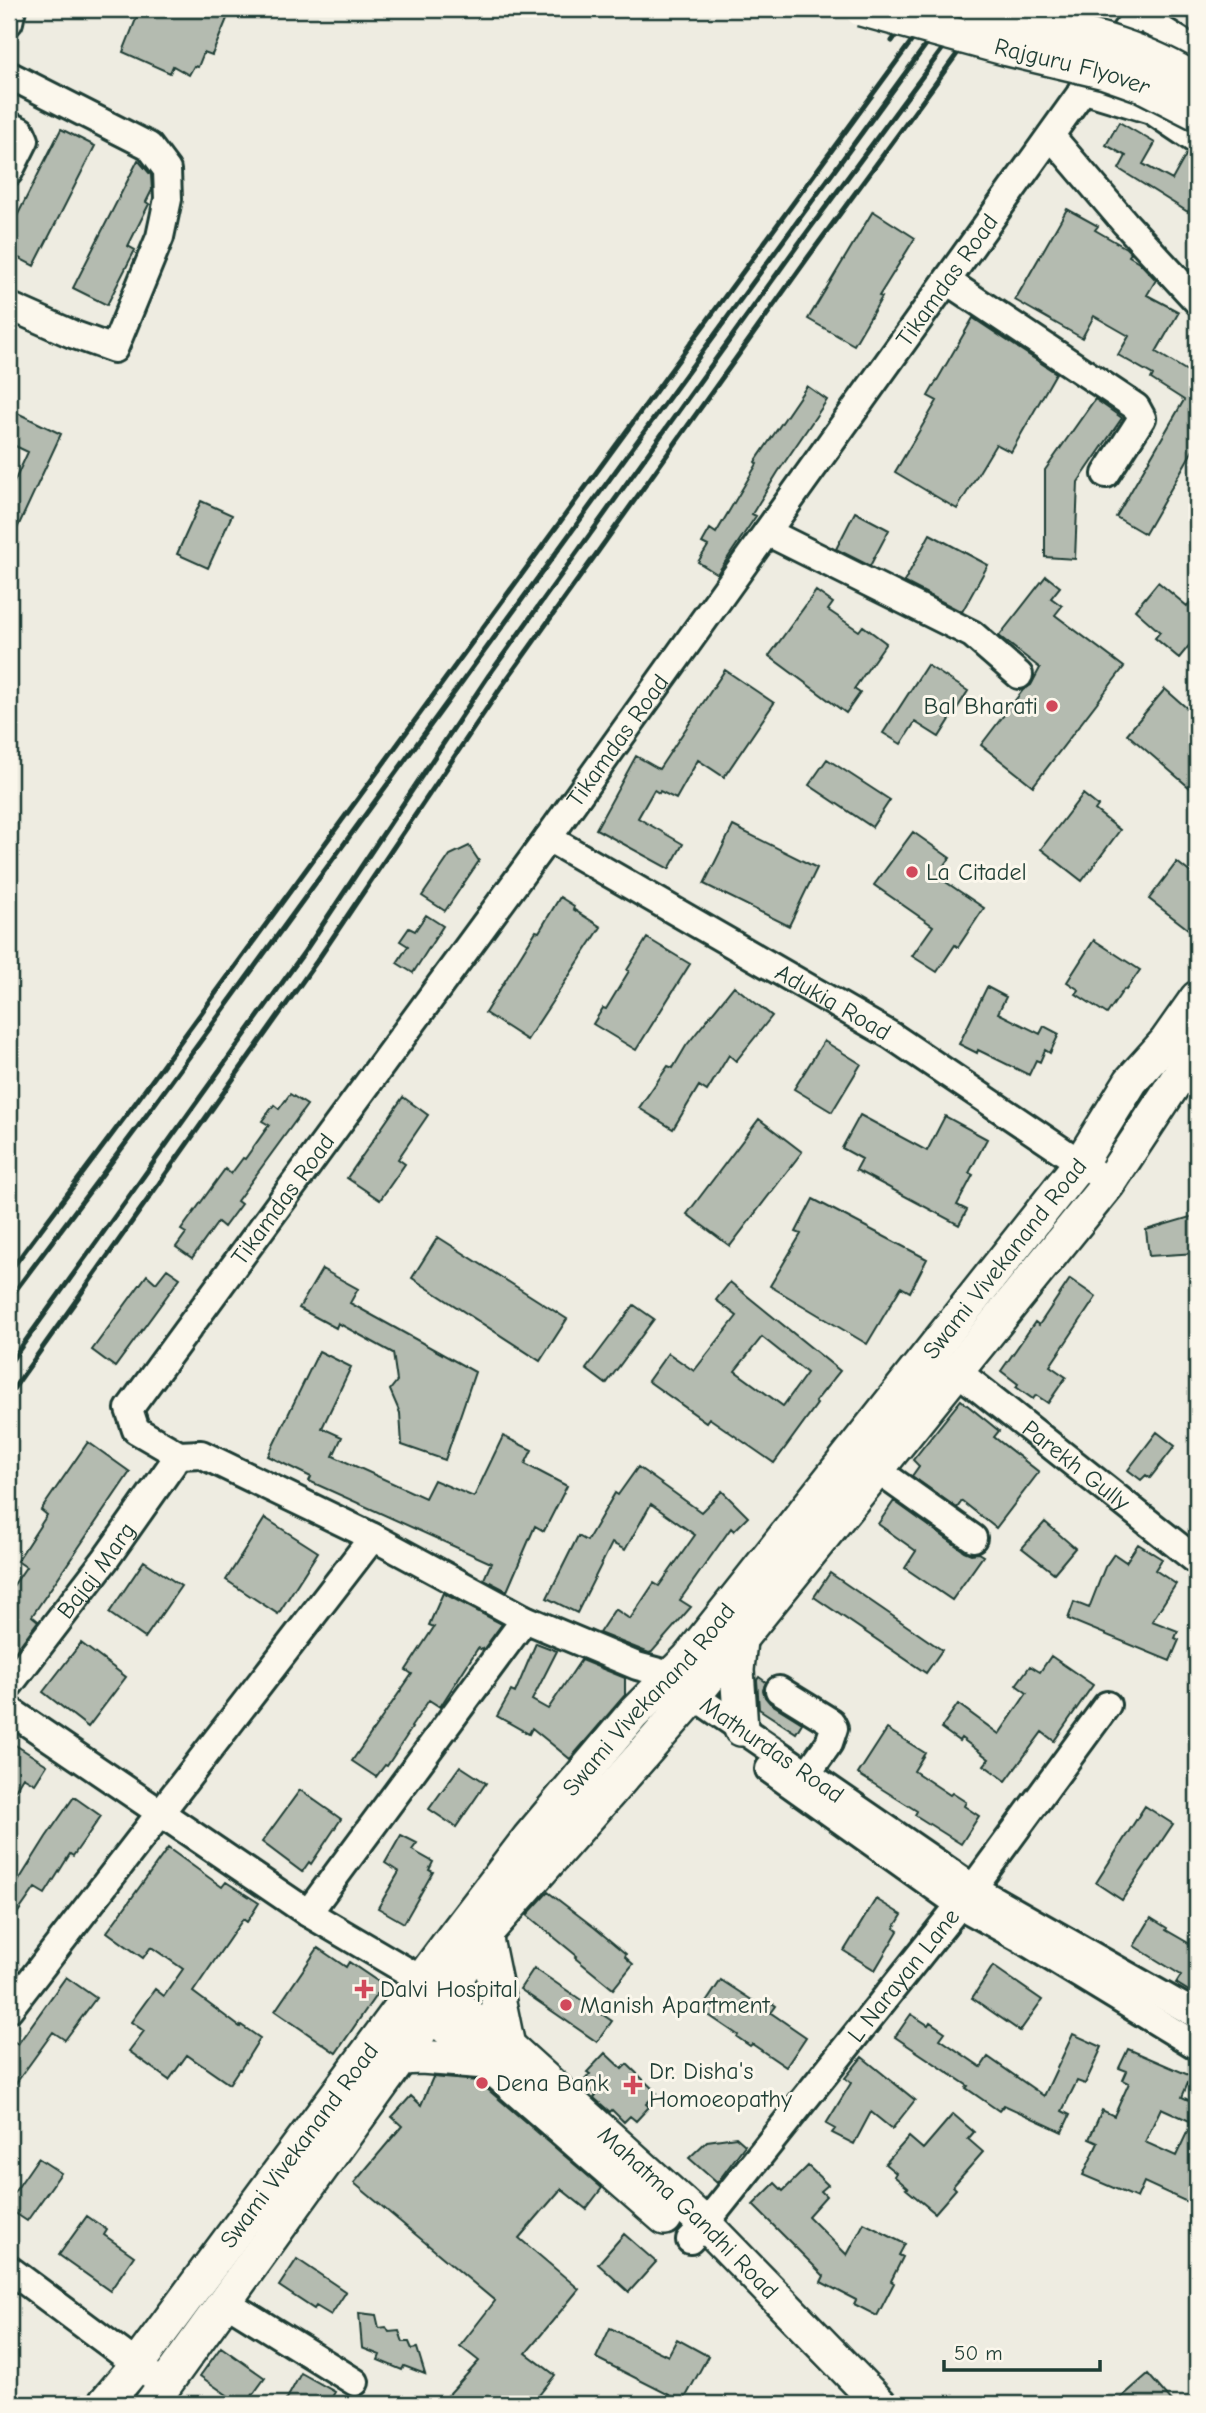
<svg xmlns="http://www.w3.org/2000/svg" width="1206" height="2413" font-family="'Comic Neue',sans-serif">
  <style>
    .building { fill: #b4bbb0; stroke: #1f3d34; stroke-width: 2; fill-rule: evenodd }
    .lines { fill: none; stroke-linecap: round; stroke-linejoin: round }
    .minor-casing { stroke: #1f3d34; stroke-width: 32 }
    .major-casing { stroke: #1f3d34; stroke-width: 38 }
    .minor { stroke: #fbf7ec; stroke-width: 26 }
    .major { stroke: #fbf7ec; stroke-width: 33 }
    .rail { stroke: #1f3d34; stroke-width: 5 }
    .major-bridge-casing { stroke: #1f3d34; stroke-width: 38; stroke-linecap: butt }
    .major-bridge { stroke: #fbf7ec; stroke-width: 33 }
    .poi-dot { fill: #d1495b; stroke: #fbf7ec; stroke-width: 2.5 }
    .labels { text-anchor: middle; dominant-baseline: central; stroke-width: 6; stroke-linejoin: round; paint-order: stroke }
    .street-label { font-size: 24px; fill: #1f3d34; stroke: #fbf7ec }
    .poi-label { font-size: 24px; fill: #1f3d34; stroke: #fbf7ec; text-anchor: start }
  </style>
  <rect width="100%" height="100%" fill="#eeece1"/>
  <filter id="ink" filterUnits="userSpaceOnUse"><feTurbulence type="fractalNoise" baseFrequency=".0143" numOctaves="2"/><feDisplacementMap in="SourceGraphic" scale="14" xChannelSelector="R" yChannelSelector="G"/><feConvolveMatrix kernelMatrix="1 2 1 2 8 2 1 2 1" color-interpolation-filters="sRGB"/></filter>
  <g filter="url(#ink)">
    <path class="building" d="M140,9H231L212,55L204,52L198,67L194,66L189,75L173,66L170,73L123,52Z
      M1119,122L1155,143L1143,164L1172,180L1187,153L1197,157V196L1188,212L1119,169L1126,156L1106,145Z
      M61,129L95,146L34,266L9,253V232Z
      M138,160L151,175L152,190L146,202L149,204L128,246L135,250L107,305L73,288Z
      M1067,209L1098,226L1095,230L1126,248L1131,253L1129,256L1139,262L1156,280L1147,295L1179,312L1156,352L1197,377V443L1145,534L1116,517L1184,400L1151,379L1153,375L1118,355L1129,336L1094,316L1082,338L1015,300Z
      M873,211L915,238L879,296L882,297L854,345L808,319Z
      M973,318L1056,373L1011,452L996,444L957,509L895,472L937,401L928,396Z
      M807,386L827,400L778,472L752,514L756,516L717,574L698,562L708,546L702,543L710,529L716,533L757,464L755,462Z
      M1095,399L1122,418L1078,482L1075,559L1045,557V470Z
      M9,409L61,434L9,546V493L28,452L9,443Z
      M201,501L232,515L208,568L177,554Z
      M855,512L889,530L870,566L836,549Z
      M930,534L988,565L962,612L904,582Z
      M1046,576L1060,587L1051,598L1062,606L1055,615L1124,667L1033,786L981,745L1023,690L1031,685L1040,668L999,636Z
      M1158,582L1187,606L1197,594V636L1179,658L1155,638L1160,632L1135,610Z
      M816,591L833,603L828,610L859,631L863,626L886,643L854,689L860,693L846,713L769,656Z
      M927,665L968,691L939,737L915,722L901,744L883,733Z
      M725,670L774,703L724,777L698,760L676,799L660,791L659,793L654,790L638,818L683,844L669,869L596,829L636,756L659,769Z
      M1165,689L1197,717V794L1127,734Z
      M827,759L890,800L872,827L809,785Z
      M1083,794L1098,806L1095,810L1120,830L1082,881L1041,849Z
      M733,826L817,868L789,926L704,884Z
      M913,832L950,858L937,876L984,908L958,947L955,945L937,972L912,956L933,926L874,885Z
      M469,846L479,861L445,911L422,896L450,855Z
      M1177,862L1197,878V936L1149,899Z
      M560,897L574,906L573,909L601,927L527,1040L485,1013L536,931L539,932Z
      M426,915L443,926L413,973L397,963L408,946L400,941L409,928L415,931Z
      M647,938L690,964L636,1050L593,1024L603,1008L606,1009L629,971L627,970Z
      M1094,940L1140,970L1126,990L1124,989L1107,1014L1076,994L1079,990L1067,982Z
      M734,986L772,1016L736,1061L729,1055L707,1091L699,1086L673,1129L639,1108L668,1066L673,1068L686,1046Z
      M987,987L1006,997L998,1013L1040,1034L1044,1026L1059,1034L1050,1053L1045,1050L1040,1062L1036,1060L1029,1075L978,1050L977,1053L959,1044Z
      M824,1041L861,1064L832,1112L794,1089Z
      M290,1094L307,1105L237,1201L241,1204L224,1227L218,1222L192,1258L176,1247L186,1233L181,1230L225,1169L231,1174L243,1158L245,1159L269,1125L262,1121L274,1105L279,1109Z
      M403,1097L428,1115L398,1159L405,1164L380,1200L347,1178Z
      M860,1115L927,1151L945,1116L987,1139L969,1173L973,1175L957,1205L967,1210L959,1225L856,1170L862,1159L842,1148Z
      M759,1119L802,1152L730,1246L687,1214Z
      M813,1199L927,1259L910,1292L901,1287L867,1344L770,1286L801,1234L796,1232Z
      M1197,1215V1253L1149,1256L1146,1230Z
      M438,1237L567,1319L540,1361L412,1278Z
      M167,1269L180,1278L115,1367L92,1350L147,1275L156,1283Z
      M322,1269L358,1289L350,1303L475,1372L445,1460L402,1445L400,1413L390,1390L397,1381L393,1353L338,1323L336,1328L299,1308Z
      M1070,1279L1096,1297L1050,1366L1066,1377L1048,1403L1036,1395L1033,1399L1016,1387L1018,1384L1001,1371L1035,1322L1039,1325Z
      M730,1282L840,1371L815,1402L817,1404L774,1463L709,1418L706,1422L648,1381L668,1353L694,1371L737,1316L716,1300ZM762,1337L807,1373L783,1406L735,1371Z
      M634,1305L654,1319L606,1384L586,1369Z
      M319,1351L351,1367L322,1428L342,1437L333,1456L425,1498L434,1480L474,1497L503,1436L532,1450L525,1464L567,1486L544,1531L535,1526L507,1591L484,1579L491,1563L309,1481L311,1477L268,1456Z
      M961,1400L999,1431L994,1437L1039,1472L996,1528L962,1501L957,1508L912,1476L919,1466L913,1460Z
      M1157,1432L1175,1446L1150,1478L1146,1475L1141,1480L1128,1470Z
      M88,1442L130,1472L32,1616L38,1621L15,1652L9,1648V1592L26,1567L17,1561L47,1515L41,1510Z
      M638,1467L701,1512L722,1491L748,1517L734,1531L731,1528L680,1600L691,1607L652,1652L649,1653L599,1633L615,1609L630,1619L654,1583L659,1586L695,1535L651,1504L625,1550L612,1543L577,1613L547,1598L578,1536L587,1541L615,1493L618,1495Z
      M894,1501L964,1551L971,1554L978,1553L983,1556L952,1600L905,1568L916,1551L878,1524Z
      M265,1518L318,1552L278,1614L226,1580Z
      M1045,1522L1075,1548L1054,1573L1022,1548Z
      M1138,1544L1162,1559L1155,1570L1176,1584L1152,1621L1178,1631L1175,1638L1179,1640L1170,1661L1068,1619L1074,1602L1089,1608L1105,1567L1114,1554L1126,1562Z
      M144,1561L181,1586L145,1638L109,1613Z
      M830,1573L942,1650L926,1673L814,1597Z
      M443,1593L502,1624L483,1650L478,1648L440,1707L429,1700L411,1727L412,1728L387,1766L385,1765L376,1777L352,1761L412,1674L406,1670L434,1627L429,1625Z
      M81,1643L126,1677L88,1727L43,1692Z
      M536,1643L557,1651L532,1700L548,1709L581,1660L625,1678V1695L570,1759L532,1728L529,1734L497,1716L511,1691L515,1693Z
      M1051,1656L1093,1685L1054,1741L1042,1732L1006,1781L984,1765L989,1759L961,1738L959,1741L941,1728L958,1704L999,1734L1027,1693L1016,1685L1030,1666L1040,1672Z
      M759,1677L766,1682L763,1690L765,1697L770,1703L802,1723L796,1733L759,1709L757,1680Z
      M887,1729L925,1753L914,1771L950,1795L952,1793L966,1802L964,1806L979,1816L961,1844L915,1815L917,1811L858,1774Z
      M9,1741L47,1765L35,1784L23,1777L9,1800Z
      M460,1766L486,1783L456,1827L429,1809Z
      M300,1790L341,1819L311,1864L309,1862L302,1872L262,1842Z
      M74,1797L101,1816L73,1856L70,1854L45,1894L35,1888L9,1925V1896L46,1837Z
      M1145,1806L1173,1824L1122,1900L1096,1883Z
      M401,1835L417,1843L412,1850L433,1862L429,1870L433,1872L404,1923L378,1908L399,1872L385,1863Z
      M168,1848L222,1887L226,1882L259,1903L247,1922L243,1919L193,1992L240,2027L241,2025L260,2038L240,2070L239,2069L229,2084L187,2055L169,2080L129,2051L144,2031L131,2022L155,1989L164,1996L183,1969L151,1947L143,1958L107,1932Z
      M548,1892L595,1928L626,1954L625,1957L633,1964L613,1989L575,1958L577,1956L527,1915Z
      M876,1899L902,1915L894,1928L898,1931L875,1970L844,1951Z
      M1151,1918L1167,1928L1166,1930L1197,1948V1996L1176,1983L1181,1975L1134,1946Z
      M318,1948L346,1967L349,1962L383,1985L336,2053L275,2011Z
      M993,1966L1042,2000L1020,2031L972,1998Z
      M534,1968L612,2021L597,2042L520,1989Z
      M66,1977L96,1998L65,2040L53,2032L9,2093V2038L18,2044Z
      M721,1980L761,2006L766,1999L776,2006L771,2013L806,2037L786,2067L752,2044L750,2046L737,2037L738,2035L701,2010Z
      M911,2014L928,2025L930,2022L945,2032L940,2039L981,2067L988,2057L1044,2096L1073,2034L1102,2047L1085,2084L1077,2081L1062,2111L1070,2115L1062,2132L1004,2105L999,2111L966,2088L968,2086L895,2037Z
      M1128,2049L1191,2076L1182,2097L1197,2104V2168L1189,2186L1194,2188L1187,2202L1144,2182L1137,2198L1083,2175L1098,2143L1089,2139L1102,2110L1114,2116L1129,2083L1123,2080L1127,2071L1119,2068ZM1161,2108L1192,2122L1176,2156L1145,2142Z
      M605,2053L622,2069L627,2064L657,2093L646,2104L649,2107L636,2121L630,2116L624,2122L612,2110L610,2112L594,2098L596,2095L583,2082L590,2074L587,2072Z
      M862,2057L915,2100L892,2129L871,2112L854,2144L832,2133L835,2129L826,2124L851,2083L845,2078Z
      M433,2077L478,2081L602,2188L586,2209L561,2189L519,2238L579,2289L526,2353L555,2375L532,2404H440L479,2361L460,2346L495,2301L354,2183L402,2126L392,2117L411,2096L421,2105Z
      M953,2114L974,2132L968,2139L983,2152L953,2186L956,2189L935,2213L906,2189L908,2188L894,2176L896,2173L885,2164L909,2137L923,2149Z
      M736,2137L745,2145L717,2183L689,2158L707,2141Z
      M38,2158L61,2173L27,2221L9,2209V2200Z
      M808,2166L828,2185L821,2191L826,2196L808,2216L847,2255L864,2223L905,2244L899,2255L903,2257L891,2281L894,2283L877,2316L854,2304L856,2300L821,2282L824,2276L753,2205L775,2183L783,2191Z
      M87,2216L107,2230L104,2235L134,2256L110,2291L59,2255Z
      M624,2234L656,2262L629,2292L598,2264Z
      M297,2259L346,2292L331,2315L316,2306L314,2309L279,2286Z
      M359,2313L376,2315L379,2328L386,2327L389,2332L399,2331L403,2342H409L412,2349L417,2348L425,2374L404,2366L402,2370L378,2360L380,2355L362,2348Z
      M610,2328L668,2356L677,2339L708,2356L683,2402L596,2358Z
      M221,2347L265,2378L246,2404H240L200,2376Z
      M301,2373L335,2392L328,2404H284Z
      M1148,2374L1174,2404H1114Z"/>
    <g class="lines">
      <defs>
        <g id="minor">
          <path d="M1137,14L1197,52"/>
          <path d="M9,22L12,9"/>
          <path d="M9,75L149,146L167,170L168,199L160,237L114,349L72,334L9,306"/>
          <path d="M1082,89L1151,110L1197,141"/>
          <path d="M9,125L21,131L25,140L9,172"/>
          <path d="M1051,136L1125,223L1197,301"/>
          <path d="M947,281L1136,407L1142,418L1106,474"/>
          <path d="M767,532L972,634L1019,675"/>
          <path id="s1" d="M548,838L892,1036L1095,1173"/>
          <path id="s2" d="M957,1371L1197,1561"/>
          <path id="s3" d="M179,1455L136,1430L129,1409L548,838L1141,9"/>
          <path id="s4" d="M179,1455L201,1454L373,1537L525,1619L637,1666L670,1675L694,1696L973,1888L1197,2015"/>
          <path d="M877,1470L973,1538"/>
          <path id="s5" d="M9,1685L105,1560L179,1455"/>
          <path d="M779,1690L831,1722L834,1728L829,1743L807,1774"/>
          <path d="M9,1710L308,1913L422,1980"/>
          <path d="M769,1769L960,1905L1018,1937L1197,2046"/>
          <path d="M308,1913L525,1619"/>
          <path d="M9,2009L373,1537"/>
          <path id="s6" d="M690,2240L705,2224L973,1888L1107,1705"/>
          <path d="M9,2269L151,2375"/>
          <path d="M226,2302L355,2382"/>
        </g>
        <g id="major">
          <path d="M740,1640L737,1670L741,1729"/>
          <path d="M485,1934L508,2046"/>
          <path id="s7" d="M427,1983L508,2046L705,2224L880,2404"/>
          <path d="M415,2000L665,2218"/>
          <path d="M401,2058L421,2057L486,2062"/>
          <path id="s8" d="M104,2404L136,2366L454,1936L529,1838L633,1714L688,1659L1081,1162L1131,1081L1166,1042L1197,998"/>
          <path d="M151,2404L439,2005L485,1934L694,1696L1108,1184L1197,1049"/>
        </g>
      </defs>
      <use href="#minor" class="minor-casing"/>
      <use href="#major" class="major-casing"/>
      <use href="#minor" class="minor"/>
      <use href="#major" class="major"/>
      <path class="rail" d="M892,41L915,9
        M9,1272L131,1109L935,9
        M9,1299L143,1120L952,9
        M9,1364L305,951L489,675L797,246L972,9
        M9,1395L317,961L502,686L809,256L990,9"/>
      <defs>
        <g id="major-bridge">
          <path id="s9" d="M861,9L1008,49L1105,72L1142,85L1197,113"/>
          <path d="M977,9C1052,29 1131,38 1197,82"/>
        </g>
      </defs>
      <use href="#major-bridge" class="major-bridge-casing"/>
      <use href="#major-bridge" class="major-bridge"/>
    </g>
  </g>
  <g class="poi-dot">
    <circle cx="1052" cy="706" r="7"/>
    <circle cx="912" cy="872" r="7"/>
    <path d="M360.5 1978.5h7v7h7v7h-7v7h-7v-7h-7v-7h7z"/>
    <circle cx="566" cy="2005" r="7"/>
    <circle cx="482" cy="2083" r="7"/>
    <path d="M629.5 2074.5h7v7h7v7h-7v7h-7v-7h-7v-7h7z"/>
  </g>
  <g class="labels">
    <g class="street-label">
      <text stroke="none"><textPath href="#s9" startOffset="219">Rajguru Flyover</textPath></text>
      <text stroke="none"><textPath href="#s3" startOffset="1466">Tikamdas Road</textPath></text>
      <text stroke="none"><textPath href="#s3" startOffset="900">Tikamdas Road</textPath></text>
      <text stroke="none"><textPath href="#s1" startOffset="329">Adukia Road</textPath></text>
      <text stroke="none"><textPath href="#s3" startOffset="332">Tikamdas Road</textPath></text>
      <text stroke="none"><textPath href="#s8" startOffset="1458">Swami Vivekanand Road</textPath></text>
      <text stroke="none"><textPath href="#s2" startOffset="152">Parekh Gully</textPath></text>
      <text stroke="none"><textPath href="#s5" startOffset="144">Bajaj Marg</textPath></text>
      <text stroke="none"><textPath href="#s8" startOffset="891">Swami Vivekanand Road</textPath></text>
      <text stroke="none"><textPath href="#s4" startOffset="668">Mathurdas Road</textPath></text>
      <text stroke="none"><textPath href="#s6" startOffset="340">L Narayan Lane</textPath></text>
      <text stroke="none"><textPath href="#s8" startOffset="324">Swami Vivekanand Road</textPath></text>
      <text stroke="none"><textPath href="#s7" startOffset="348">Mahatma Gandhi Road</textPath></text>
    </g>
    <g class="poi-label">
      <text x="1038" y="706" text-anchor="end">Bal Bharati</text>
      <text x="926" y="872">La Citadel</text>
      <text x="380" y="1989">Dalvi Hospital</text>
      <text x="580" y="2005">Manish Apartment</text>
      <text x="649" y="2071">Dr. Disha's<tspan x="649" dy="28">Homoeopathy</tspan></text>
      <text x="496" y="2083">Dena Bank</text>
    </g>
  </g>
  <rect width="1206" height="2413" fill="none" stroke="#fbf7ec" stroke-width="35"/>
  <rect x="18" y="18" width="1171" height="2378" fill="none" stroke="#1f3d34" stroke-width="2.5" filter="url(#ink)"/>
  <path d="M944 2360v10h156v-10" fill="none" stroke="#1f3d34" stroke-width="3.5"/>
  <text x="954" y="2360" font-size="21" fill="#1f3d34" stroke="#fbf7ec" stroke-width="5" paint-order="stroke">50 m</text>
</svg>
